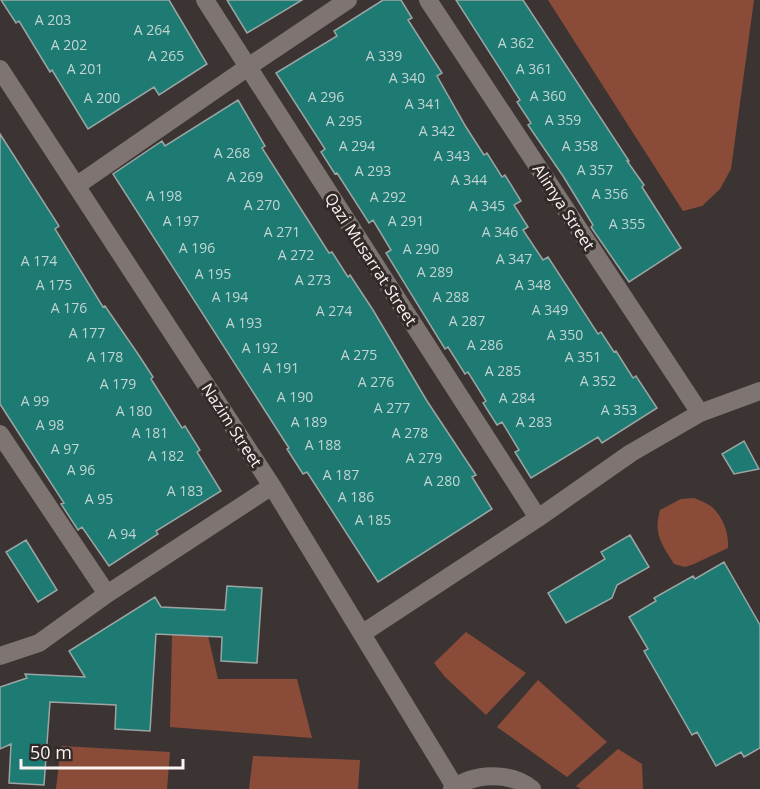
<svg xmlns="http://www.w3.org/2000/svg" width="760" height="789" font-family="'Open Sans',sans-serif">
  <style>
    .green { fill: #8a4c39 }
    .building { fill: #1e7b74; stroke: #9ba6a4; stroke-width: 1.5 }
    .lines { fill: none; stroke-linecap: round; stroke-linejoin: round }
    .minor { stroke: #7e7572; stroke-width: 18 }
    .labels { text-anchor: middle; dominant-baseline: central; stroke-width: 6; stroke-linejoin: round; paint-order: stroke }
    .number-label { font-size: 14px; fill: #c2d5d2 }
    .street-label { font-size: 16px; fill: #f9f3f2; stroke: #322a28 }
  </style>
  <rect width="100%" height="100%" fill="#3c3432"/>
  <path class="green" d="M548,0H754L731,169L720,189L702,206L683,211Z
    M694,498C699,500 707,503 712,507C723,517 729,533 728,548L694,564L685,567L674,564C662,544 653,535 660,510L681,499Z
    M466,632L526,673L486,715L445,677L434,663Z
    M172,635L208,636L218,679H297L312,738L170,727Z
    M538,680L607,742L567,777L497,727Z
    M61,746L170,752L167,789H56Z
    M618,749L642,764L643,789H581L576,786Z
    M253,756L360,760L358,789H249Z"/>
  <path class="building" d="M1,0H169L207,64L159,95L154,87L88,129L52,70L50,72L19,21L16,23Z
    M227,0H302L247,33Z
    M383,0H401L412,18L408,20L442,73L437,76L466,127L484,155L487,153L502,177L505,175L521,201L514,205L528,227L523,230L543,260L548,257L598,334L601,332L614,352L616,351L633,378L636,376L657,408L602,443L598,437L531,478L515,452L519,450L502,422L497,425L483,403L486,401L468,372L465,374L448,347L445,349L386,253L391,250L373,220L369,223L337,173L335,174L321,152L325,149L276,73L337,36L334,31Z
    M456,0H523L629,161H627L644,185L642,187L681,248L629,282L591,227L593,225L563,176L528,125L531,123L517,102L520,100Z
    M238,100L265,146L262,148L329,253L332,252L348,277L350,275L373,310L427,401L476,475L472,477L492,509L378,582L307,472L303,474L287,449L289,448L113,174L162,141L165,146Z
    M0,134L59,226L55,229L103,307L105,306L138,354L153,377L151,379L182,428L185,426L200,450L197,452L221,491L156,531L158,534L109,566L82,527L78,530L61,504L64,503L0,404Z
    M744,441L759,469L734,474L722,454Z
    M630,535L649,567L617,585L612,598L566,623L548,593L605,559L601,552Z
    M26,540L57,590L38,602L6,552Z
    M724,562L760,625V748L744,757L741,752L716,766L697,732L692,735L644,651L648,649L629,617L656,601L654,598L693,576L695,579Z
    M227,586L262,588L257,663L221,661L222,637L156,634L150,731L115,729L116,705L50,702L44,785L9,783L11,744L0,749V687L27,678L25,674L85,677L69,651L155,597L161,607L225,610Z"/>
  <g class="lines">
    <path class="minor" d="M205,0L538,518
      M428,0L700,413
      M0,69L272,486L455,787
      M76,186L248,67L348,0
      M0,434L107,594
      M363,633L538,518L631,453L700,413L760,391
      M0,656L39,643L107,594L272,486
      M452,789C474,773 510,771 532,789"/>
  </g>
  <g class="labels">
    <g class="number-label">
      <text x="53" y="19">A 203</text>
      <text x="152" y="29">A 264</text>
      <text x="516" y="42">A 362</text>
      <text x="69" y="44">A 202</text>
      <text x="166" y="55">A 265</text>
      <text x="384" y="55">A 339</text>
      <text x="85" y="68">A 201</text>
      <text x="534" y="68">A 361</text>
      <text x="407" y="77">A 340</text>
      <text x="548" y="95">A 360</text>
      <text x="326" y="96">A 296</text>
      <text x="102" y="97">A 200</text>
      <text x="423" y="103">A 341</text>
      <text x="563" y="119">A 359</text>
      <text x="344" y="120">A 295</text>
      <text x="437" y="130">A 342</text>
      <text x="357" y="145">A 294</text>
      <text x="580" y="145">A 358</text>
      <text x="232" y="152">A 268</text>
      <text x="452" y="155">A 343</text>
      <text x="595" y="169">A 357</text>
      <text x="373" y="170">A 293</text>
      <text x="245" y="176">A 269</text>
      <text x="469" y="179">A 344</text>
      <text x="610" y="193">A 356</text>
      <text x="164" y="195">A 198</text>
      <text x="388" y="196">A 292</text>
      <text x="262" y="204">A 270</text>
      <text x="487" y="205">A 345</text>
      <text x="181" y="220">A 197</text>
      <text x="406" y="220">A 291</text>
      <text x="627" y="223">A 355</text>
      <text x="282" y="231">A 271</text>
      <text x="500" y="231">A 346</text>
      <text x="197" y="247">A 196</text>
      <text x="421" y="248">A 290</text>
      <text x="296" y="254">A 272</text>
      <text x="514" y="258">A 347</text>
      <text x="39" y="260">A 174</text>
      <text x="435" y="271">A 289</text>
      <text x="213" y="273">A 195</text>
      <text x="313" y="279">A 273</text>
      <text x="54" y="284">A 175</text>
      <text x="533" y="284">A 348</text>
      <text x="230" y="296">A 194</text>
      <text x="451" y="296">A 288</text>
      <text x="69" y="307">A 176</text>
      <text x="550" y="309">A 349</text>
      <text x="334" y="310">A 274</text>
      <text x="467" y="320">A 287</text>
      <text x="244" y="322">A 193</text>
      <text x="87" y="332">A 177</text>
      <text x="565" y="334">A 350</text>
      <text x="485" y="344">A 286</text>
      <text x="260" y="347">A 192</text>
      <text x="359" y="354">A 275</text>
      <text x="105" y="356">A 178</text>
      <text x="583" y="356">A 351</text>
      <text x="281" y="367">A 191</text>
      <text x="503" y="370">A 285</text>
      <text x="598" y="380">A 352</text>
      <text x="376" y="381">A 276</text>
      <text x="118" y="383">A 179</text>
      <text x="295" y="396">A 190</text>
      <text x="517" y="397">A 284</text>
      <text x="35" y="400">A 99</text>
      <text x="392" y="407">A 277</text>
      <text x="619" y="409">A 353</text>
      <text x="134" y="410">A 180</text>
      <text x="309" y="421">A 189</text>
      <text x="534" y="421">A 283</text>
      <text x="50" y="424">A 98</text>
      <text x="150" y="432">A 181</text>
      <text x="410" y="432">A 278</text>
      <text x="323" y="444">A 188</text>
      <text x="65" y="448">A 97</text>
      <text x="166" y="455">A 182</text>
      <text x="424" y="457">A 279</text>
      <text x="81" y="469">A 96</text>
      <text x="341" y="474">A 187</text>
      <text x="442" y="480">A 280</text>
      <text x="185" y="490">A 183</text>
      <text x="356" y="496">A 186</text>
      <text x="99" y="498">A 95</text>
      <text x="373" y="519">A 185</text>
      <text x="122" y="533">A 94</text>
    </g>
    <g class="street-label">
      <text transform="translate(564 207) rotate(57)">Alimya Street</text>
      <text transform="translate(371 259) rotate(57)">Qazi Musarrat Street</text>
      <text transform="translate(232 425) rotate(57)">Nazim Street</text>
    </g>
  </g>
  <path d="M21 759v9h162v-9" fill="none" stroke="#f9f3f2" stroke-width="3"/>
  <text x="30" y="759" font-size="18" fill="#f9f3f2" stroke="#322a28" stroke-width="4.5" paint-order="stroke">50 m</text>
</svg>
